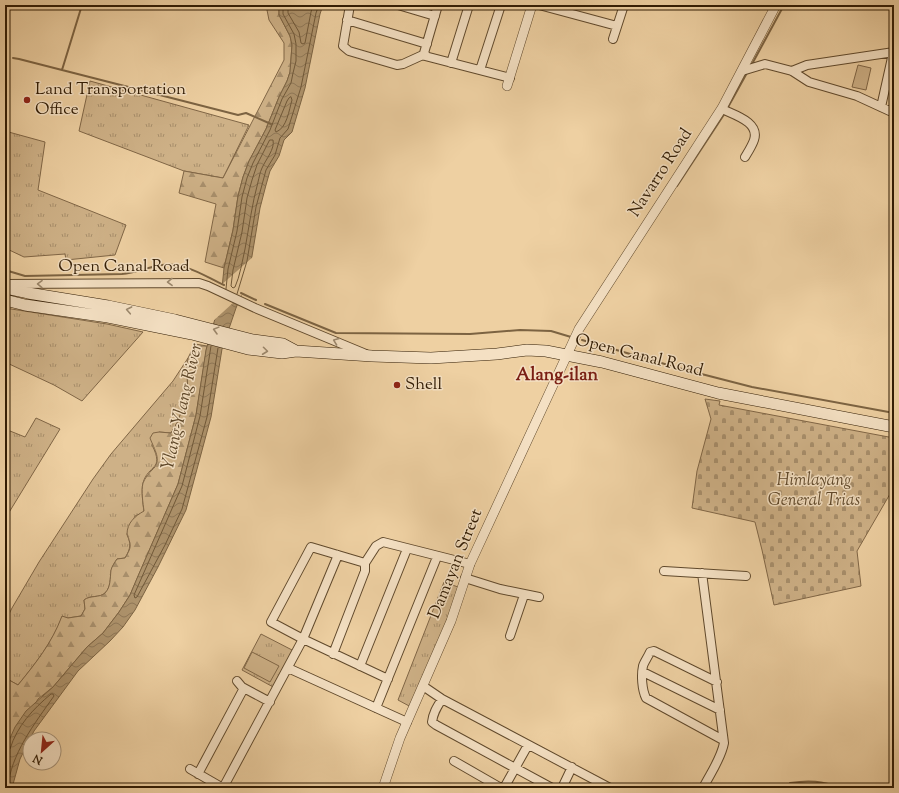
<svg xmlns="http://www.w3.org/2000/svg" width="899" height="793" font-family="'Sorts Mill Goudy',serif">
  <style>
    .grass { fill: url(#grass-tufts); stroke: #806646 }
    .forest { fill: url(#forest-firs); stroke: #806646 }
    .cemetery { fill: url(#cemetery-stones); stroke: #806646 }
    .garden { fill: #ceb187; stroke: #806646 }
    .water { fill: url(#water-waves); stroke: #7c6342 }
    .pier { fill: #eed0a2 }
    .lines { fill: none; stroke-linecap: round; stroke-linejoin: round }
    .shore { stroke: #705838; stroke-width: 1 }
    .stream { stroke: #7c6342; stroke-width: 2 }
    .minor-casing { stroke: #60492c; stroke-width: 10 }
    .tertiary-casing { stroke: #60492c; stroke-width: 10 }
    .secondary-casing { stroke: #311c04; stroke-width: 12 }
    .minor { stroke: #f4e0c3; stroke-width: 8 }
    .tertiary { stroke: #f4e0c3; stroke-width: 9 }
    .secondary { stroke: #f4e0c3; stroke-width: 11 }
    .oneway { stroke: #9c886d }
    .poi-dot { fill: #8f2418; stroke: #f4e0c3; stroke-width: 1.5 }
    .labels { text-anchor: middle; dominant-baseline: central; stroke-width: 3; stroke-linejoin: round; paint-order: stroke }
    .poi-label { font-size: 17px; fill: #311c04; stroke: #f4e0c3; text-anchor: start }
    .street-label { font-size: 17px; fill: #311c04; stroke: #f4e0c3 }
    .park-label { font-size: 17px; font-style: italic; fill: #60492b; stroke: #f4e0c3 }
    .neighbourhood-label { font-size: 18px; font-weight: bold; fill: #7a1f14; stroke: #f4e0c3 }
    .water-label { font-size: 18px; font-style: italic; fill: #5d4628; stroke: #f4e0c3 }
  </style>
  <defs>
    <pattern id="grass-tufts" width="24" height="20" patternUnits="userSpaceOnUse"><rect width="24" height="20" fill="#ceb187"/><path d="M3 7l-1-3M5 7V3M7 7l1-3M15 17l-1-3M17 17v-4M19 17l1-3" fill="none" stroke="#a88f6c"/></pattern>
    <pattern id="forest-firs" width="22" height="20" patternUnits="userSpaceOnUse"><rect width="22" height="20" fill="#ceb187"/><path d="M5 1l3.5 6h-7zM16 11l3.5 6h-7z" fill="#a88f6c"/></pattern>
    <pattern id="cemetery-stones" width="16" height="16" patternUnits="userSpaceOnUse"><rect width="16" height="16" fill="#ceb187"/><path d="M2 7V4a2 2 0 0 1 4 0v3zM10 15v-3a2 2 0 0 1 4 0v3z" fill="#a88f6c"/></pattern>
    <pattern id="water-waves" width="16" height="10" patternUnits="userSpaceOnUse"><rect width="16" height="10" fill="#ae936c"/><path d="M0 5q4-4 8 0t8 0" fill="none" stroke="#8e7757"/></pattern>
  </defs>
  <rect width="100%" height="100%" fill="#eed0a2"/>
  <filter id="stains"><feTurbulence type="fractalNoise" baseFrequency=".005" numOctaves="4"/><feColorMatrix values="0 0 0 0 .2 0 0 0 0 .09 0 0 0 0 .02 0 0 0 .5 -.17"/></filter>
  <radialGradient id="worn" r=".72"><stop offset=".6" stop-color="#630" stop-opacity="0"/><stop offset="1" stop-color="#630" stop-opacity=".3"/></radialGradient>
  <path class="grass" d="M90,81L249,125L223,178L184,171L79,131Z
    M5,131L45,142L38,190L126,225L115,255L66,260L65,254L24,257L5,248Z
    M5,308L107,324L143,332L82,401L54,385L5,362Z
    M188,358L187,371L188,395L177,423L171,433L159,432L152,445C165,471 148,464 143,483C141,490 143,504 144,512L135,516L127,534C131,544 131,548 125,558L117,559C115,562 112,567 111,571C110,578 111,587 105,593C100,598 90,595 84,600L85,609L81,616L68,618L62,617C52,643 35,664 18,685L9,680L6,691L5,690V622L12,608L39,562L93,479L111,454L173,381Z
    M36,418L60,429L5,519V429L25,437Z
    M444,582L458,587L447,621L411,707L398,700Z
    M261,634L294,651L275,688L242,670Z"/>
  <path class="forest" d="M266,5H279V15L290,36L292,45L290,72L287,81L279,97L266,129L249,161L243,177L238,196L233,230L224,268L205,262L216,204L179,193L184,171L223,178L284,60V43L269,20Z
    M195,344L207,346L196,415L178,484L130,595L119,612L103,633L87,647L53,687L38,699L5,757V690H7L9,680L18,685C35,664 52,643 62,616L68,618L81,616L85,609L84,600C90,595 100,598 105,593C111,587 110,578 111,570C112,566 115,562 117,559L125,558C129,551 132,547 129,540C129,538 127,536 127,534C127,523 135,516 144,511C143,503 141,491 143,483C145,478 149,473 152,470C163,461 154,449 150,438L153,433L159,432L171,433L177,423L188,395L187,371L188,358Z"/>
  <path class="cemetery" d="M705,399L720,401L719,405L894,438V487L857,551L861,586L774,605L762,550L755,522L692,508L697,471L711,419Z"/>
  <path class="garden" d="M858,65L871,68L866,90L852,87Z
    M252,652L279,666L270,682L244,668Z"/>
  <path class="water" d="M279,5H323L320,14L305,88L292,132L284,140L279,156L270,171L266,185L260,208L251,262L245,286L236,308L222,349L211,417L186,510L158,567L135,610L123,627L110,641L78,671L34,731L20,759L12,788H5V757L7,745L15,727L26,711L53,687L87,647L103,633L119,612L130,595L138,576L178,484L196,415L206,350L221,298L224,268L233,230L238,196L243,177L249,161L266,129L279,97L287,81L290,72L292,45L290,36L279,15Z"/>
  <path class="pier" d="M254,256L245,292L212,322L219,298L220,286Z"/>
  <g class="lines">
    <path class="shore" d="M288,5V13L299,32L301,43L303,44L305,43L311,12L313,5
      M291,97L292,100C289,110 287,128 276,132L275,130L287,101L289,98Z
      M270,140H273C275,149 266,159 262,168C260,172 259,178 258,182C252,204 249,227 245,249C242,262 240,276 235,287L233,288L231,286L233,270L242,232L247,198L252,180L257,165Z
      M226,289L228,269L237,231L242,197L247,178L253,163L270,130L282,99L291,83L293,73L296,61V44L294,34L283,14V5
      M237,294L247,261L256,207L266,170L275,155L280,138L288,129L301,87L316,13L319,5
      M211,346L200,416L182,486L134,595L135,598L137,597L165,545L182,509L207,417L218,348
      M5,751L10,749C17,726 33,709 51,694H53L54,696C35,723 10,755 8,788"/>
    <path class="stream" d="M13,58L19,59L238,115L246,113L271,124
      M751,66L784,5
      M62,70L82,5
      M727,109L748,71
      M677,186L725,113
      M5,270L25,276L122,274C136,273 148,267 162,265C185,262 204,276 224,285
      M241,293L256,300
      M265,304L336,333L470,334L520,330L551,331L571,337
      M582,340L682,369L752,387L894,413
      M790,783C809,780 822,781 840,788"/>
    <defs>
      <path id="minor" d="M350,5L343,46L349,51L397,65L403,64L425,54
        M398,5L435,16
        M438,5L424,53L425,56L510,78
        M539,5L617,26
        M347,20L427,44
        M613,39L624,5
        M451,63L469,5
        M480,70L501,5
        M742,71L765,64L792,71L809,82L857,96L894,113
        M792,71L807,65L894,52
        M881,107L893,53
        M722,109C734,115 760,122 754,140C752,146 748,152 745,157
        M5,284L199,283L208,286L255,308L366,354
        M365,563L311,547L271,622L303,639L388,679
        M664,571L746,576
        M702,573L724,743C721,759 710,774 703,788
        M465,578L500,589L539,597
        M510,636L524,595
        M333,654L365,571V563L376,546L383,542L470,564
        M360,666L407,549
        M288,668L407,722
        M643,672L720,710
        M237,681L242,687L270,702
        M717,682L654,651L650,652C648,657 644,662 643,666C641,675 642,690 646,698L723,740
        M423,686L442,699L610,788
        M442,699C437,707 433,713 432,722L436,725L552,788
        M376,708L437,557
        M454,761L501,788
        M190,769L223,788
        M198,774L244,688
        M223,788L303,639L338,555
        M504,788L528,745
        M562,788L572,767"/>
      <path id="tertiary" d="M507,86L532,5
        M383,788L400,738L451,621L470,564L579,329L722,108L776,5"/>
      <path id="secondary" d="M5,288L28,293L108,306L175,320L253,340L283,344L296,351
        M5,300L25,305L108,317L192,334L248,349L282,353L296,351L372,356L431,358L497,354L527,350L546,351L602,362L718,393L894,427"/>
    </defs>
    <use href="#minor" class="minor-casing"/>
    <use href="#tertiary" class="tertiary-casing"/>
    <use href="#secondary" class="secondary-casing"/>
    <use href="#minor" class="minor"/>
    <use href="#tertiary" class="tertiary"/>
    <use href="#secondary" class="secondary"/>
  </g>
  <defs><path id="oneway-chevron" d="M-2-3.5L2.5 0L-2 3.5" fill="none" stroke-width="1.6" stroke-linecap="round" stroke-linejoin="round"/></defs>
  <g class="oneway">
    <use href="#oneway-chevron" transform="translate(170 282) rotate(179)"/>
    <use href="#oneway-chevron" transform="translate(40 284) rotate(-179)"/>
    <use href="#oneway-chevron" transform="translate(129 310) rotate(-169)"/>
    <use href="#oneway-chevron" transform="translate(216 330) rotate(-165)"/>
    <use href="#oneway-chevron" transform="translate(336 341) rotate(-159)"/>
    <use href="#oneway-chevron" transform="translate(265 351) rotate(7)"/>
  </g>
  <g class="poi-dot">
    <circle cx="27" cy="100" r="4"/>
    <circle cx="397" cy="385" r="4"/>
  </g>
  <g class="labels">
    <g class="poi-label">
      <text x="35" y="90">Land Transportation<tspan x="35" dy="20">Office</tspan></text>
      <text x="405" y="385">Shell</text>
    </g>
    <g class="street-label">
      <text transform="translate(661 173) rotate(-57)">Navarro Road</text>
      <text x="124" y="267">Open Canal Road</text>
      <text transform="translate(639 356) rotate(14)">Open Canal Road</text>
      <text transform="translate(456 564) rotate(-68)">Damayan Street</text>
    </g>
    <g class="park-label">
      <text x="814" y="481">Himlayang<tspan x="814" dy="20">General Trias</tspan></text>
    </g>
    <g class="neighbourhood-label">
      <text x="557" y="376">Alang-ilan</text>
    </g>
    <g class="water-label">
      <text transform="translate(183 407) rotate(-77)">Ylang-Ylang River</text>
    </g>
  </g>
  <rect width="899" height="793" fill="none" stroke="#eed0a2" stroke-width="20"/>
  <rect x="6" y="6" width="887" height="781" fill="none" stroke="#311c04" stroke-width="2"/>
  <rect x="10" y="10" width="879" height="773" fill="none" stroke="#311c04"/>
  <g transform="translate(42 751) rotate(207)"><circle r="19" fill="#f4e0c3" stroke="#a69277"/>
  <path d="M0-3L7 15L0 10L-7 15Z" fill="#8f2418"/>
  <text y="-6" font-size="11" font-weight="bold" text-anchor="middle" fill="#311c04">N</text>
  </g>
  <rect width="100%" height="100%" filter="url(#stains)"/>
  <rect width="100%" height="100%" fill="url(#worn)"/>
</svg>
